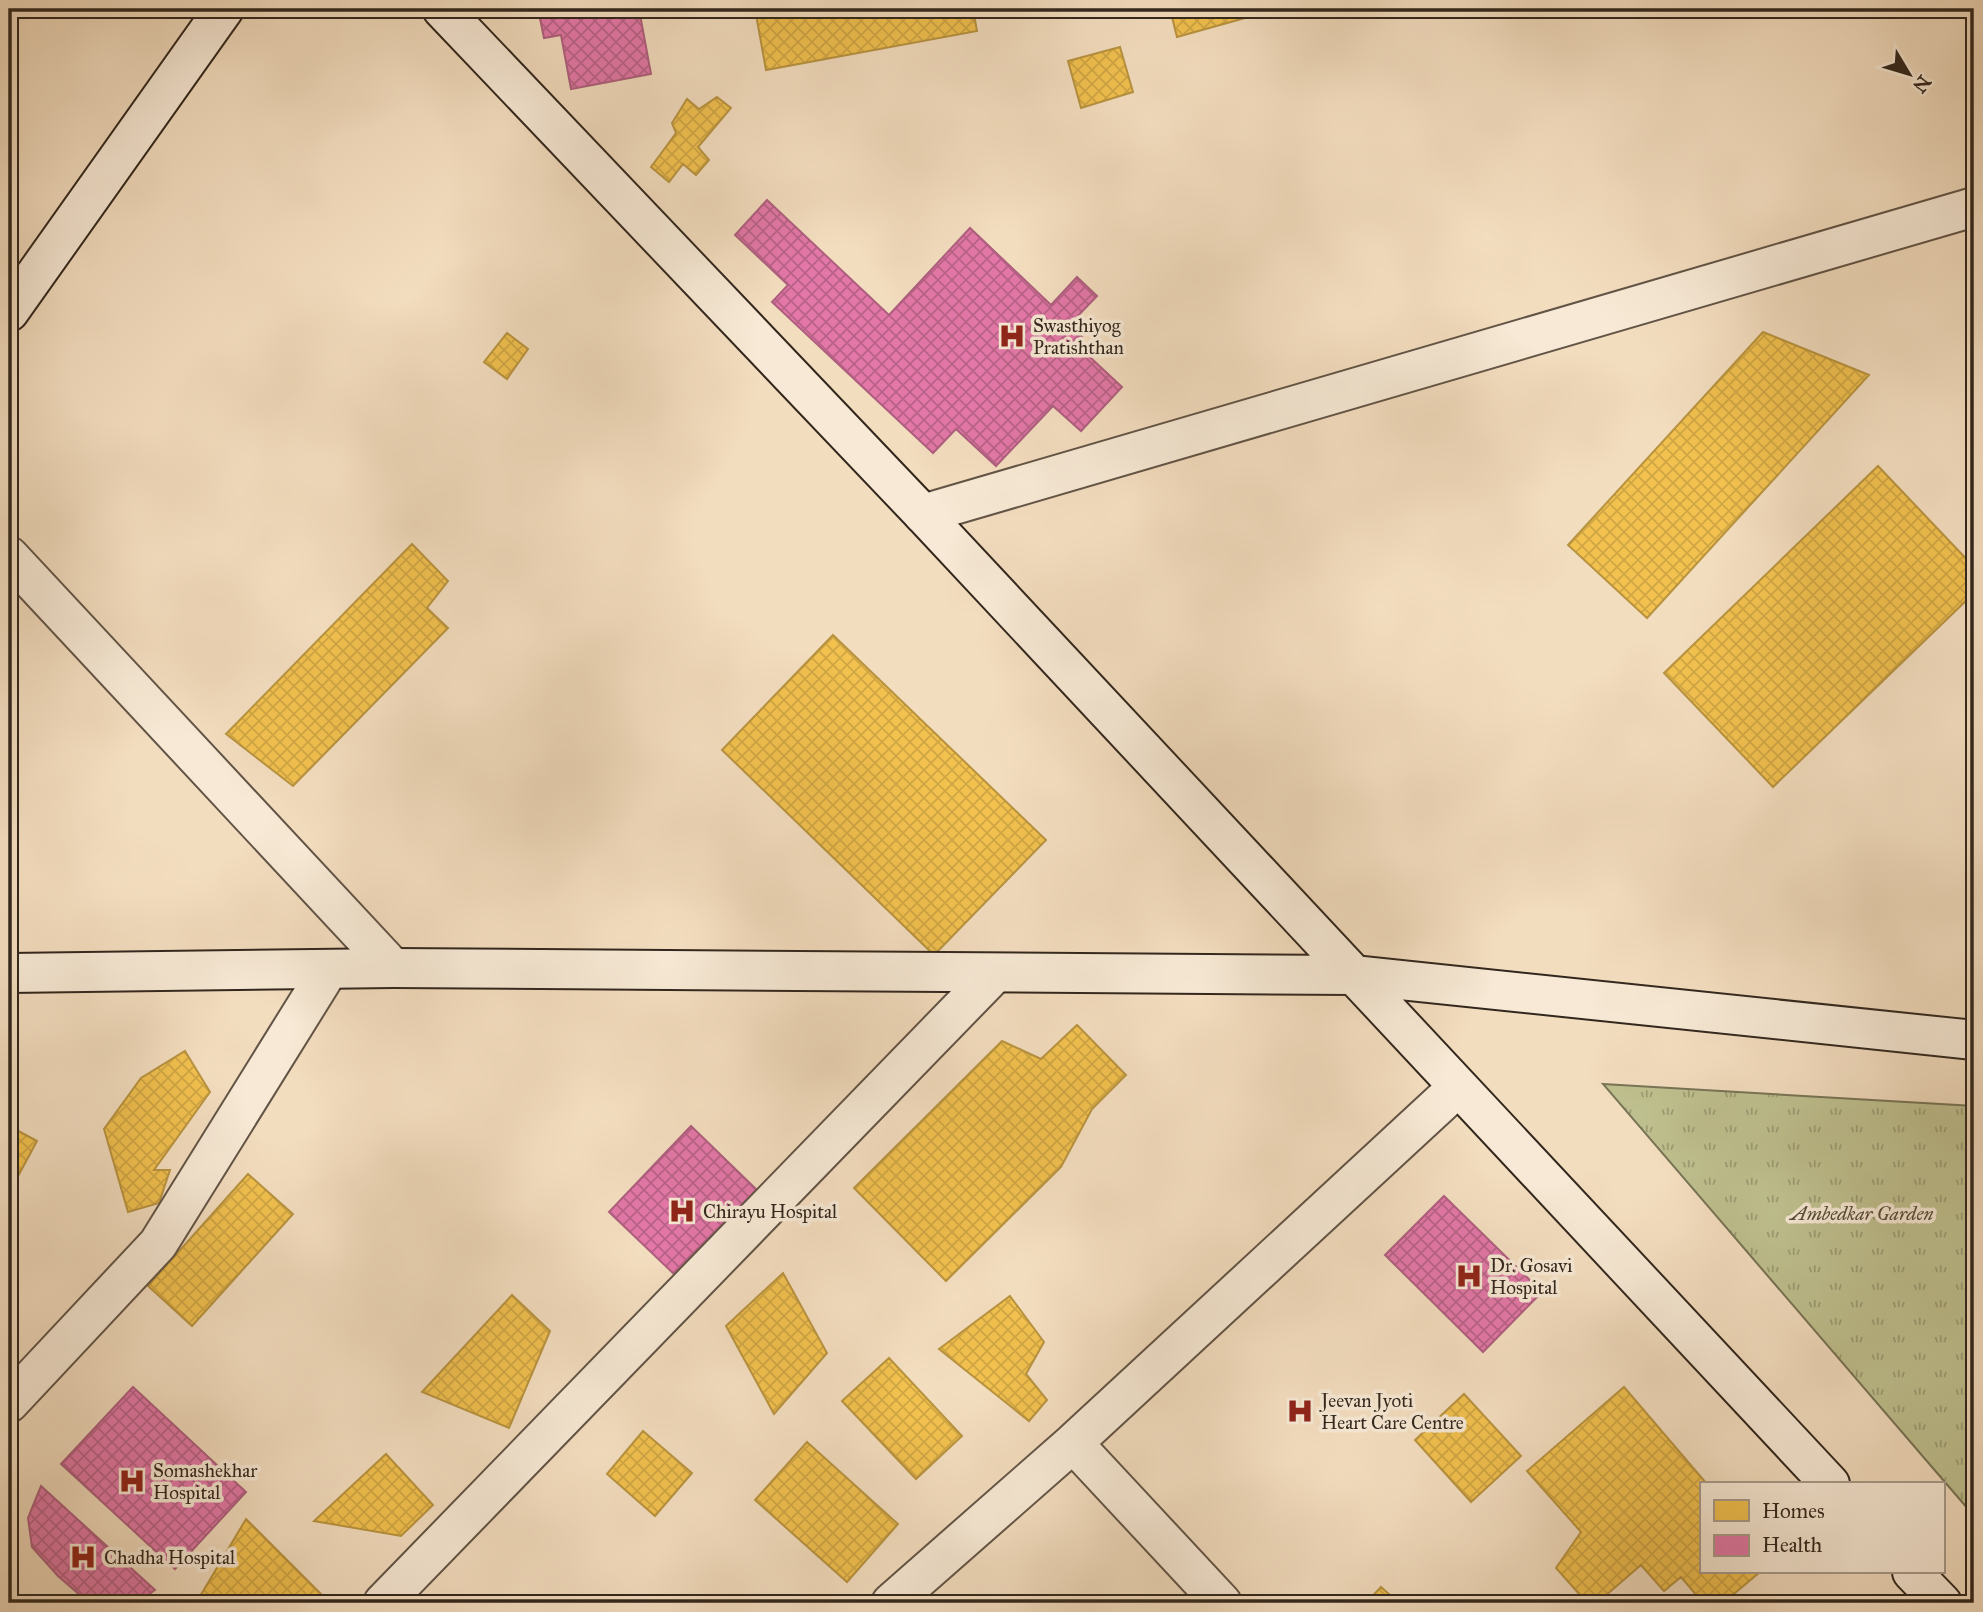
<svg xmlns="http://www.w3.org/2000/svg" width="1983" height="1612" font-family="'IM FELL Great Primer',serif">
  <style>
    .park { fill: url(#park-tufts); stroke: #787456; stroke-width: 2 }
    .homes { fill: url(#homes-cross-hatch); stroke: #b8933f; stroke-width: 2 }
    .health { fill: url(#health-cross-hatch); stroke: #ae5f7e; stroke-width: 2 }
    .lines { fill: none; stroke-linecap: round; stroke-linejoin: round }
    .street-casing { stroke: #625446; stroke-width: 42 }
    .secondary-casing { stroke: #32271d; stroke-width: 42 }
    .street { stroke: #f7e9d5; stroke-width: 38 }
    .secondary { stroke: #f7e9d5; stroke-width: 38 }
    .labels { text-anchor: middle; dominant-baseline: central; stroke-width: 7; stroke-linejoin: round; paint-order: stroke }
    .poi-label { font-size: 19px; fill: #32271d; stroke: #f7e9d5; text-anchor: start }
    .park-label { font-size: 19px; font-style: italic; fill: #554d3a; stroke: #f7e9d5 }
  </style>
  <defs>
    <pattern id="park-tufts" width="24" height="20" patternUnits="userSpaceOnUse" patternTransform="scale(1.75)"><rect width="24" height="20" fill="#bfc08f"/><path d="M3 7l-1-3M5 7V3M7 7l1-3M15 17l-1-3M17 17v-4M19 17l1-3" fill="none" stroke="#9c9c74"/></pattern>
    <pattern id="homes-cross-hatch" width="8" height="8" patternUnits="userSpaceOnUse" patternTransform="scale(1.75)"><rect width="8" height="8" fill="#f2c14e"/><path d="M0 0l8 8M0 8l8-8" fill="none" stroke="#d0a644"/></pattern>
    <pattern id="health-cross-hatch" width="8" height="8" patternUnits="userSpaceOnUse" patternTransform="scale(1.75)"><rect width="8" height="8" fill="#e377a8"/><path d="M0 0l8 8M0 8l8-8" fill="none" stroke="#b96288"/></pattern>
  </defs>
  <rect width="100%" height="100%" fill="#f3ddbf"/>
  <filter id="stains"><feTurbulence type="fractalNoise" baseFrequency=".00286" numOctaves="4"/><feColorMatrix values="0 0 0 0 .2 0 0 0 0 .09 0 0 0 0 .02 0 0 0 .5 -.17"/></filter>
  <radialGradient id="worn" r=".72"><stop offset=".6" stop-color="#630" stop-opacity="0"/><stop offset="1" stop-color="#630" stop-opacity=".3"/></radialGradient>
  <path class="park" d="M1603,1084L1974,1106V1516Z"/>
  <path class="homes" d="M755,9H973L977,31L766,70Z
    M1170,9H1269L1270,11L1177,37Z
    M1120,47L1133,92L1081,108L1068,61Z
    M717,97L731,108L698,147L709,160L696,175L683,164L669,182L651,167L676,133L672,123L687,99L699,109Z
    M1763,332L1869,375L1647,618L1568,545Z
    M507,333L528,349L507,379L484,362Z
    M1878,466L1974,567V593L1773,787L1664,673Z
    M412,544L448,581L427,608L448,628L293,786L226,734Z
    M833,635L1046,840L934,955L722,750Z
    M1077,1025L1126,1075L1092,1109L1061,1167L946,1281L854,1188L1002,1041L1041,1059Z
    M185,1051L210,1092L154,1170H170L159,1203L128,1212L104,1129L141,1078Z
    M9,1126L37,1141L9,1193Z
    M248,1174L293,1214L192,1326L148,1286Z
    M783,1273L827,1353L774,1414L726,1326Z
    M512,1295L550,1331L509,1428L422,1392Z
    M1010,1296L1044,1342L1026,1374L1047,1400L1029,1421L939,1349Z
    M889,1358L962,1436L916,1479L842,1401Z
    M1624,1387L1707,1484H1701V1572H1760L1723,1603H1703L1681,1577L1664,1591L1641,1565L1597,1603H1587L1556,1568L1581,1532L1527,1471Z
    M1464,1394L1521,1456L1471,1502L1415,1440Z
    M643,1431L692,1473L655,1516L607,1474Z
    M807,1442L898,1524L847,1582L755,1500Z
    M386,1454L433,1505L401,1536L314,1521Z
    M246,1519L328,1601L326,1603H196Z
    M1381,1587L1399,1603H1366Z"/>
  <path class="health" d="M538,9H639L651,74L571,89L561,35L544,38Z
    M767,200L889,315L970,228L1051,305L1077,277L1097,296L1070,324L1082,337L1076,344L1122,387L1081,431L1053,406L996,466L956,429L933,453L772,302L788,285L735,235Z
    M691,1126L757,1190L675,1275L609,1212Z
    M1444,1196L1542,1292L1483,1352L1385,1255Z
    M133,1387L246,1492L175,1569L61,1464Z
    M41,1486L155,1590L137,1603H89L58,1576L32,1547L28,1518Z"/>
  <g class="lines">
    <defs>
      <path id="street" d="M923,514L1974,207
        M9,556L393,968
        M9,1403L158,1244L329,969
        M1073,1443L1222,1603
        M383,1603L995,973
        M891,1603L1073,1443L1458,1087"/>
      <path id="secondary" d="M442,9L923,514L1830,1484
        M9,312L224,9
        M9,973L393,968L1353,975L1974,1040
        M1912,1572L1942,1603"/>
    </defs>
    <use href="#street" class="street-casing"/>
    <use href="#secondary" class="secondary-casing"/>
    <use href="#street" class="street"/>
    <use href="#secondary" class="secondary"/>
  </g>
  <defs>
    <symbol id="hospital-bare" viewBox="-9 -9 18 18"><path d="M-5-5h3v3.5h4V-5h3V5h-3V1.5h-4V5h-3Z" fill="#8f2418" stroke="#f7e9d5" stroke-width="2.5" paint-order="stroke"/></symbol>
  </defs>
  <g fill-rule="evenodd">
    <use href="#hospital-bare" x="993" y="317" width="38" height="38"/>
    <use href="#hospital-bare" x="663" y="1192" width="38" height="38"/>
    <use href="#hospital-bare" x="1450" y="1257" width="38" height="38"/>
    <use href="#hospital-bare" x="1281" y="1392" width="38" height="38"/>
    <use href="#hospital-bare" x="113" y="1462" width="38" height="38"/>
    <use href="#hospital-bare" x="64" y="1538" width="38" height="38"/>
  </g>
  <g class="labels">
    <g class="poi-label">
      <text x="1033" y="325">Swasthiyog<tspan x="1033" dy="22">Pratishthan</tspan></text>
      <text x="703" y="1211">Chirayu Hospital</text>
      <text x="1490" y="1265">Dr. Gosavi<tspan x="1490" dy="22">Hospital</tspan></text>
      <text x="1321" y="1400">Jeevan Jyoti<tspan x="1321" dy="22">Heart Care Centre</tspan></text>
      <text x="153" y="1470">Somashekhar<tspan x="153" dy="22">Hospital</tspan></text>
      <text x="104" y="1557">Chadha Hospital</text>
    </g>
    <g class="park-label">
      <text x="1862" y="1213">Ambedkar Garden</text>
    </g>
  </g>
  <rect width="1983" height="1612" fill="none" stroke="#f3ddbf" stroke-width="35"/>
  <rect x="10" y="10" width="1962" height="1591" fill="none" stroke="#32271d" stroke-width="3.5"/>
  <rect x="18" y="18" width="1948" height="1577" fill="none" stroke="#32271d" stroke-width="2"/>
  <rect x="1700" y="1482" width="245" height="91" fill="#f7e9d5" stroke="#a89b8b" stroke-width="2"/>
  <rect x="1714" y="1500" width="35" height="21" fill="#f2c14e" stroke="#a89b8b" stroke-width="2"/>
  <text x="1762" y="1518" font-size="21" fill="#32271d">Homes</text>
  <rect x="1714" y="1535" width="35" height="21" fill="#e377a8" stroke="#a89b8b" stroke-width="2"/>
  <text x="1762" y="1552" font-size="21" fill="#32271d">Health</text>
  <g transform="translate(1909 74) rotate(128)" stroke="#f7e9d5" stroke-width="5" paint-order="stroke">
  <path d="M0-5L12 26L0 18L-12 26Z" fill="#32271d"/>
  <text y="-10" font-size="19" font-weight="bold" text-anchor="middle" fill="#32271d">N</text>
  </g>
  <rect width="100%" height="100%" filter="url(#stains)"/>
  <rect width="100%" height="100%" fill="url(#worn)"/>
</svg>
